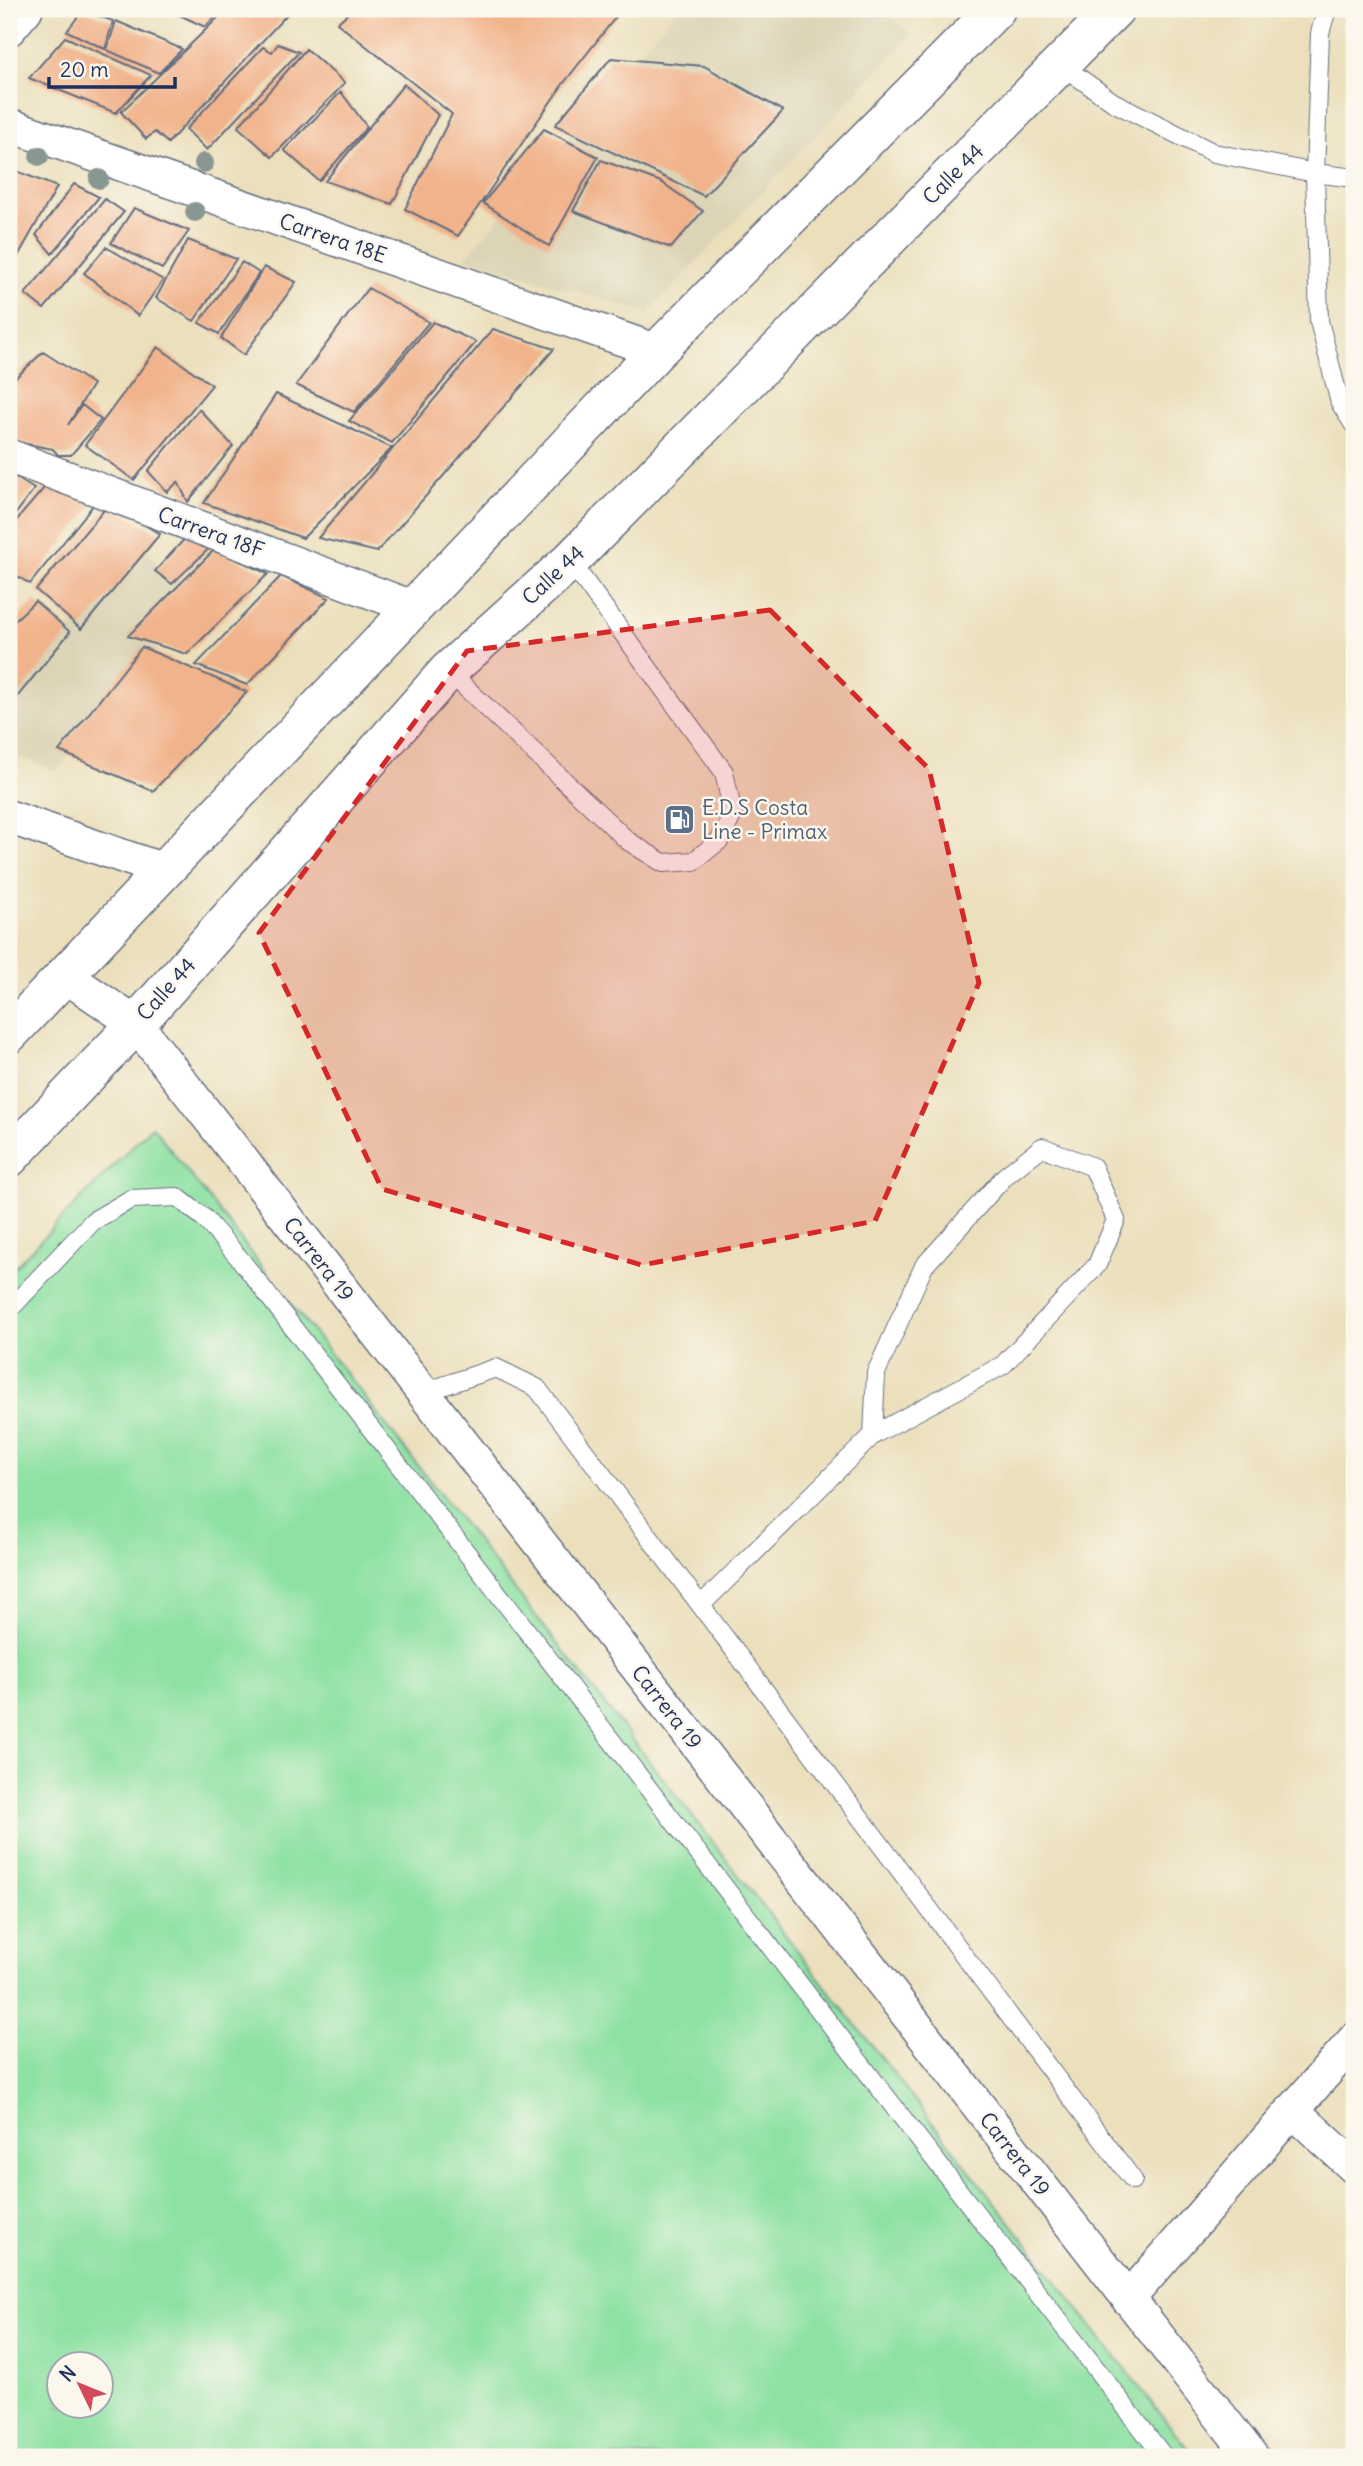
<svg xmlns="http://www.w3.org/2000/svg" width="1363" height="2466" font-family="Delius,sans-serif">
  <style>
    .built { fill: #dcd4b6 }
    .green { fill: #8ce1a3; stroke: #548880; stroke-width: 2; fill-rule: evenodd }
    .building { fill: #f1b38b }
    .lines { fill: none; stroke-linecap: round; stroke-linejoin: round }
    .lane-casing { stroke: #646d7f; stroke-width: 20 }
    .street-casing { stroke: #646d7f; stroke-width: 36 }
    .primary-casing { stroke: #646d7f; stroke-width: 41 }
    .lane { stroke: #fff; stroke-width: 18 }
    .street { stroke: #fff; stroke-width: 33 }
    .primary { stroke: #fff; stroke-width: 38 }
    .tree { fill: #889792 }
    .marked { fill: #d62828; fill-opacity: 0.2; stroke: #d62828; stroke-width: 5; stroke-dasharray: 14 9; stroke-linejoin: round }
    .labels { text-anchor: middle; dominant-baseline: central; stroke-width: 5; stroke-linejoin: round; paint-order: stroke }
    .street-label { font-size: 21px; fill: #1b2f5e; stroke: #fbf7ec }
    .service-label { font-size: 21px; fill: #4e5e75; stroke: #fbf7ec; text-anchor: start }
  </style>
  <rect width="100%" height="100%" fill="#fbf7ec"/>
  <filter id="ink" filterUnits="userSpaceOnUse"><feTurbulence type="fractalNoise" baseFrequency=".0143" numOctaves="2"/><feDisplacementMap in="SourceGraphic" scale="14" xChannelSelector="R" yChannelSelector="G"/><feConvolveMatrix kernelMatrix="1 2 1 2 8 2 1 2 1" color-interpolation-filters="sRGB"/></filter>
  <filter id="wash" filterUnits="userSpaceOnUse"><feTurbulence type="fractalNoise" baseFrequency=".00686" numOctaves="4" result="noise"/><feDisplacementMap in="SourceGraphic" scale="28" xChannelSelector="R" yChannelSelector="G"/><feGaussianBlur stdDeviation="1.57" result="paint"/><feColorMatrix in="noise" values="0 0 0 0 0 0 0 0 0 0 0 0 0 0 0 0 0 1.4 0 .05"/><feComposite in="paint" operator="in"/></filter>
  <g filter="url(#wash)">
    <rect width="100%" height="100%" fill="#ebdfbc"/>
    <path class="built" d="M677,9H880L912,34L648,313L465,258Z
      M140,547L200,598L56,771L9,754V698Z"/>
    <path class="green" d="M152,1126L1194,2457H9V1273ZM60,2364H102V2406H60Z"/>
    <g id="blocks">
      <path class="building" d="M167,9H223L205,27Z
        M227,9H292L168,143L155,132L146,139L121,112Z
        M353,9H622L563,84L458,236L405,209L452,114L337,23Z
        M83,10L113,21L105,49L67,31Z
        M116,21L182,49L159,73L107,50Z
        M65,37L151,75L116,113L29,78Z
        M278,44L299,52L207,150L186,129L263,47L272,52Z
        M306,49L345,83L272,157L238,127Z
        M611,58L704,66L783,111L704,196L555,125Z
        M404,84L438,115L392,204L325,181Z
        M341,92L367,127L319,181L284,150Z
        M544,129L598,157L549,246L483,203Z
        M601,160L661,182L703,211L671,248L573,211Z
        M9,168L57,187L9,272Z
        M74,184L99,197L52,254L36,235Z
        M105,199L124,212L44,309L25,294Z
        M134,208L189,231L162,269L111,243Z
        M188,240L236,259L194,321L156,298Z
        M106,247L163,280L138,316L84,273Z
        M242,262L259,273L219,334L199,323Z
        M264,267L296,282L244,355L221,338Z
        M368,288L429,322L354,412L296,385Z
        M433,322L476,342L392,443L349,421Z
        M493,329L554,349L377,552L318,538Z
        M158,347L212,385L134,480L85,445Z
        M43,352L93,384L68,425L82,405L101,420L71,455H58L53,449L11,441L9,436V384Z
        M276,394L392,448L303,538L204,503Z
        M199,409L233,446L188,502L178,482L167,492L148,471Z
        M9,473L34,489L9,523Z
        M50,481L94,504L30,584L9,571V529Z
        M109,504L160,534L81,629L36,590Z
        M190,533L216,542L172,584L155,571Z
        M215,549L268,574L187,654L128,636Z
        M281,576L329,598L247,685L196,665Z
        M35,601L70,632L9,707V626Z
        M142,647L247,692L153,791L59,751Z"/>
    </g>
  </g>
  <g filter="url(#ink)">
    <use href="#blocks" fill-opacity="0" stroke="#646d7f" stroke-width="2"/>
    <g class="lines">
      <defs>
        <path id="lane" d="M1327,9L1320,33L1315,173L1319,321L1340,403L1354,425
          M1061,65L1113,102L1214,153L1315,173L1354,178
          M448,671L628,841L663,863L694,861L720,840L733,814L724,772L570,561
          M9,1310L93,1221L131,1199L177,1197L204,1218L240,1259L1164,2457
          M422,1393L496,1368L537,1388L1133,2180
          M701,1605L873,1435L1003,1365L1097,1265L1116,1220L1093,1167L1042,1147L1005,1176L924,1266L876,1373L873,1435"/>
        <path id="street" d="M9,29L26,9
          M9,125L657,351
          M9,456L414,608
          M9,817L163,870
          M64,975L136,1024L1252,2457
          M1292,2110L1354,2167
          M1128,2299L1354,2040"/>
        <path id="primary" d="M9,1034L657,351L996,9
          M9,1158L136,1024L448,671L570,561L1115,9"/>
      </defs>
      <use href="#lane" class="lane-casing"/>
      <use href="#street" class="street-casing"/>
      <use href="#primary" class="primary-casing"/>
      <use href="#lane" class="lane"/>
      <use href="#street" class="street"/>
      <use href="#primary" class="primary"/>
    </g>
    <g class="tree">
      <circle cx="39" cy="156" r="10"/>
      <circle cx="204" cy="163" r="10"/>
      <circle cx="99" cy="179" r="10"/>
      <circle cx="195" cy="212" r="10"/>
    </g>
  </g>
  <path class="marked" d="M770,610L929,769L979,983L875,1221L642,1265L382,1189L259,933L467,651Z"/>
  <defs>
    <symbol id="fuel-square" viewBox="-11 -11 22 22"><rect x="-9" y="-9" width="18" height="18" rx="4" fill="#5c6f8a" stroke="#fbf7ec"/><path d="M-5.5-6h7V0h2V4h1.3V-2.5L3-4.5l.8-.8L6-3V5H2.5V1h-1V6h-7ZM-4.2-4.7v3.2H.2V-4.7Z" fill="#fff"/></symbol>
  </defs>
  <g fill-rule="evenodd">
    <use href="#fuel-square" x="662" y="802" width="35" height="35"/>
  </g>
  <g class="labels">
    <g class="street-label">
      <text transform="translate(953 174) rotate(-45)">Calle 44</text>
      <text transform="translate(333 238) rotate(19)">Carrera 18E</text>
      <text transform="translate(211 532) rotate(20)">Carrera 18F</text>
      <text transform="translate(553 575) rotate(-43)">Calle 44</text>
      <text transform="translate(166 989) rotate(-48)">Calle 44</text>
      <text transform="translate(319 1259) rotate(52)">Carrera 19</text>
      <text transform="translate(667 1707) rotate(52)">Carrera 19</text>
      <text transform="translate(1015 2154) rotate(52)">Carrera 19</text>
    </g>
    <g class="service-label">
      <text x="702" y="807">E.D.S Costa<tspan x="702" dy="24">Line - Primax</tspan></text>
    </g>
  </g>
  <rect width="1363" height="2466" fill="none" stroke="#fbf7ec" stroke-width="35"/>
  <g transform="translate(80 2385) rotate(313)"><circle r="33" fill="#fbf7ec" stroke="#a1a7b3" stroke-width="2"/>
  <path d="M0-5L12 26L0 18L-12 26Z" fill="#d1495b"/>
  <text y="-10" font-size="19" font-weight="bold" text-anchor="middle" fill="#1b2f5e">N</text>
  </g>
  <path d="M49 77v10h126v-10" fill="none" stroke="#1b2f5e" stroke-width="3.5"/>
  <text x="60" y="77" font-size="21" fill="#1b2f5e" stroke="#fbf7ec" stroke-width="5" paint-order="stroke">20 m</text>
</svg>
